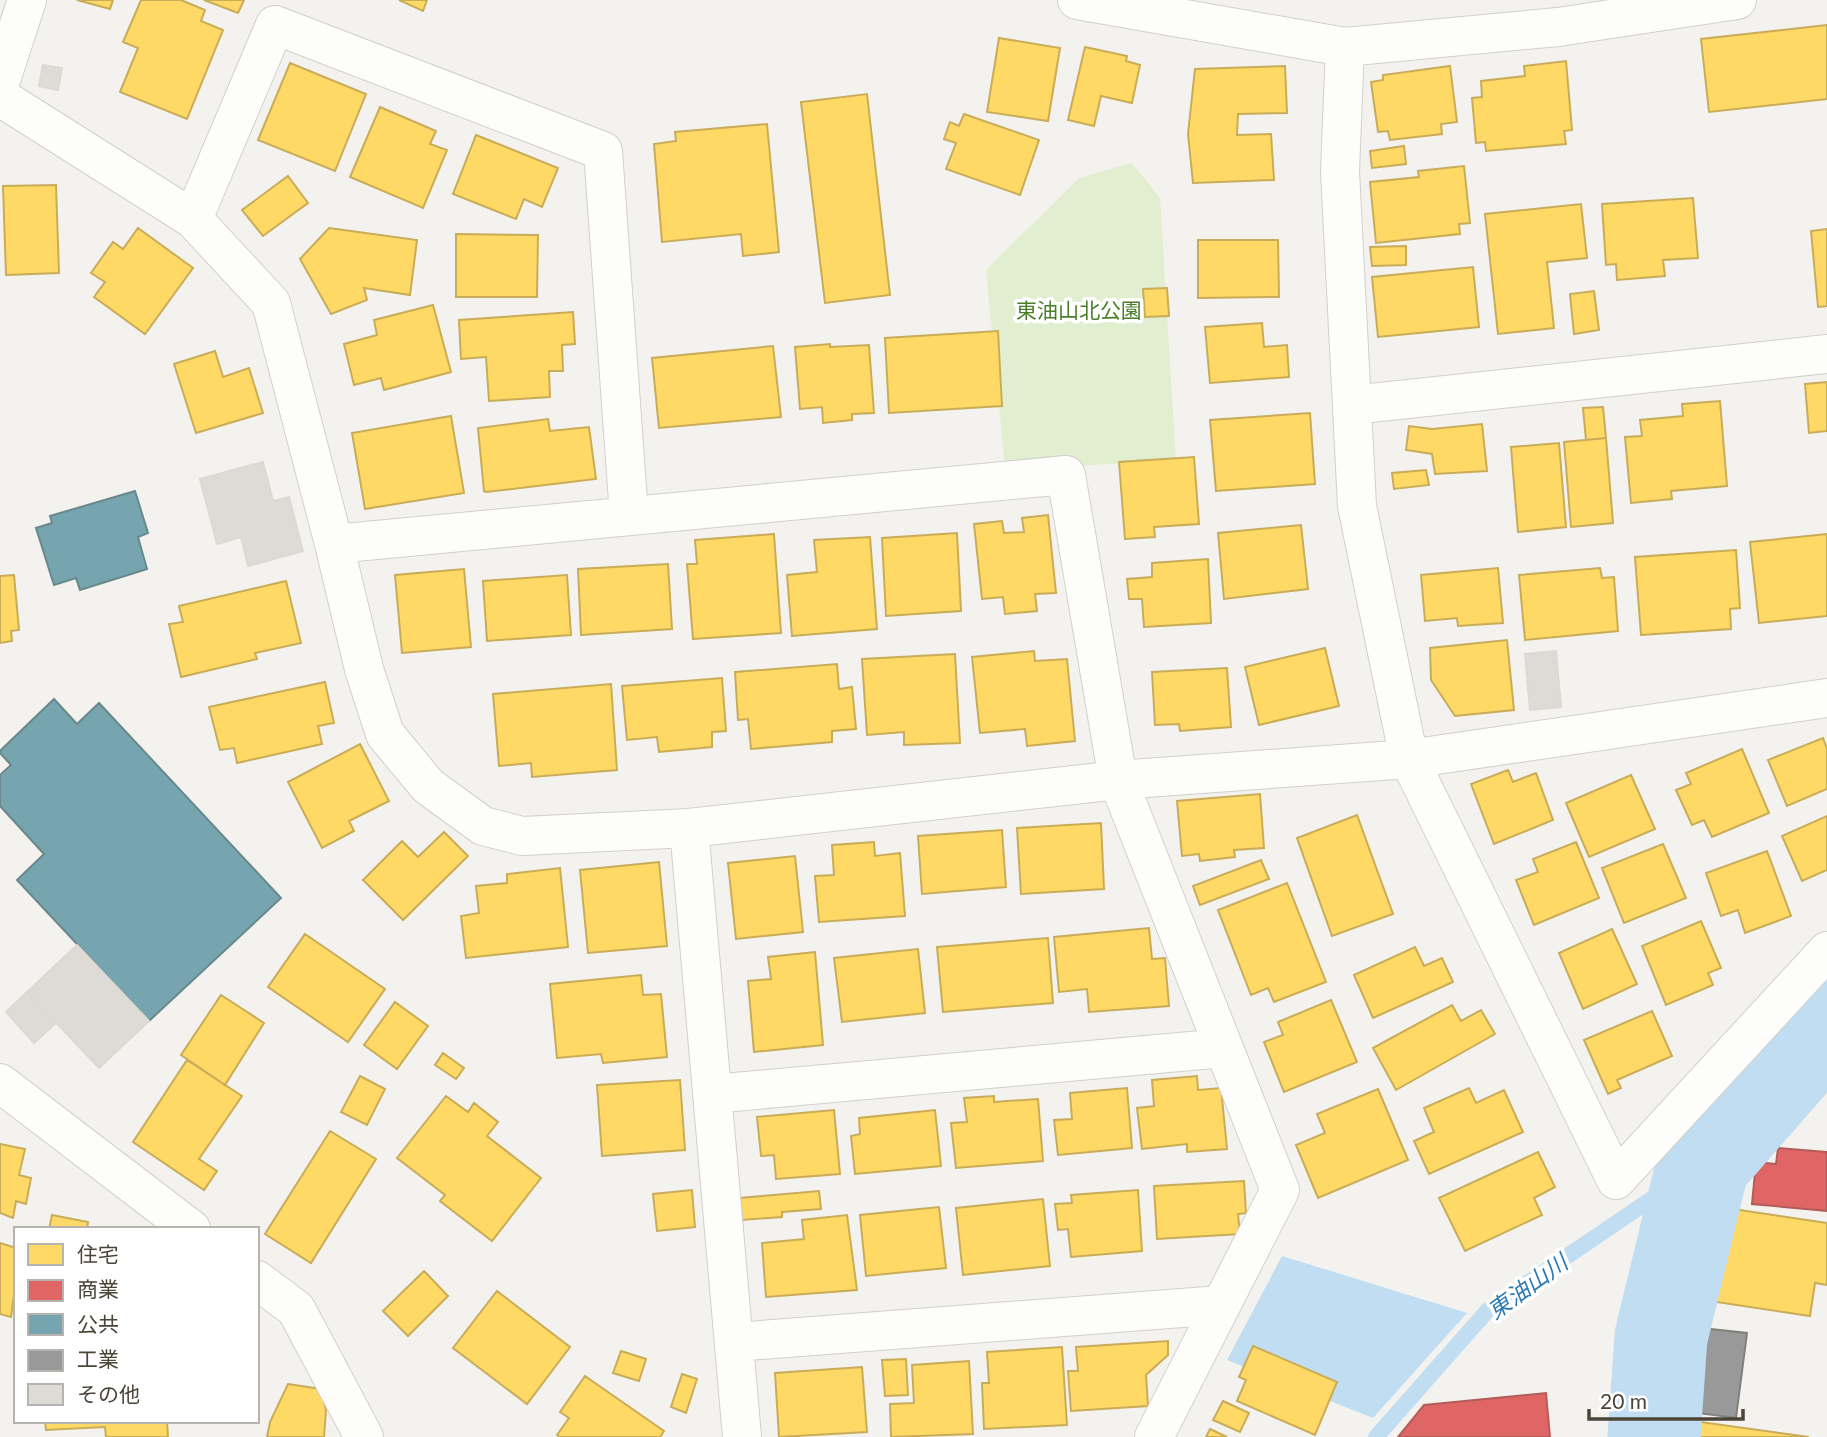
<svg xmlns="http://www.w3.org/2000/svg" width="1827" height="1437" font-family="Lato,'Noto Sans JP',sans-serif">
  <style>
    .green { fill: #e1eecf }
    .water { fill: #c0ddf1 }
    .homes { fill: #ffd966; stroke: #c9ac58; stroke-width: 2 }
    .shops { fill: #e06666; stroke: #b35c58; stroke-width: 2 }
    .public { fill: #76a5af; stroke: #69888c; stroke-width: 2 }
    .industry { fill: #999; stroke: #82807c; stroke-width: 2 }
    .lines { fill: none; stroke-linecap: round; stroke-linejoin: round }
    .stream { stroke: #c0ddf1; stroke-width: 16 }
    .river { stroke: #c0ddf1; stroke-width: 93 }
    .building { fill: #dedbd6; stroke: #dcd9d4; stroke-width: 2 }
    .street-casing { stroke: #d2d0cb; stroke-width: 40 }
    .street { stroke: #fdfdfc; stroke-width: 38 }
    .labels { text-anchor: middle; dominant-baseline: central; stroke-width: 7; stroke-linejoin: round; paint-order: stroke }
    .park-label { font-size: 21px; fill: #4a7f2a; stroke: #fff }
    .water-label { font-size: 23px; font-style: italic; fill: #2e7ab2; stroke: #fff }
  </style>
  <rect width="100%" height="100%" fill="#f4f2ee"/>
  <path class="green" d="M1132,163L1160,198L1176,461L1005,469L986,270L1079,178Z"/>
  <path class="water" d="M1282,1256L1467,1313L1373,1418L1227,1360Z"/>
  <path class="homes" d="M77,0H113L110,9Z
    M141,0H181L205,10L201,21L223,30L187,119L120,92L138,48L123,42Z
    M204,0H244L238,13Z
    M399,0H427L423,11Z
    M1827,25V99L1709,112L1701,39Z
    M999,38L1060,48L1048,121L987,112Z
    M1085,47L1127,56L1126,61L1140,65L1132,103L1101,96L1094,126L1068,120Z
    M1566,61L1572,130L1564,131L1566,144L1486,151L1485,142L1476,143L1472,98L1482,97L1481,81L1525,76L1524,66Z
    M290,63L366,94L335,171L258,140Z
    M1285,66L1287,113L1238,114L1237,135L1271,134L1274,180L1193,183L1188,134L1195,69Z
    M1450,66L1457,122L1441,124L1442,134L1390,140L1388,131L1378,132L1371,82L1383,80V75Z
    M867,94L890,295L825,303L801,102Z
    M380,107L436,131L430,144L447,150L423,208L350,177Z
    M964,114L1039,140L1020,195L946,169L956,143L944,139L950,122L959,126Z
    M767,124L779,252L743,256L741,234L662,242L654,144L676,141L675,132Z
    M476,135L558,168L542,207L524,199L516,219L453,194Z
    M1404,146L1406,164L1372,168L1370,151Z
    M1464,166L1470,223L1459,224L1460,234L1376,243L1370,182L1419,177L1418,171Z
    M288,176L308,203L263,236L242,210Z
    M56,185L59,273L6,275L3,186Z
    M1693,198L1698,258L1663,260L1665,276L1617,280L1616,264L1606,265L1602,204Z
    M1581,204L1587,258L1547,262L1554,328L1498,334L1485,214Z
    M138,228L193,268L145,334L94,297L105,282L91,273L113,242L123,249Z
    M329,228L417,240L410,295L364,288L367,300L331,314L300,259Z
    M1827,229V306L1818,307L1811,231Z
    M456,234L538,235L537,297H456Z
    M1198,240H1278L1279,297L1198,298Z
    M1406,246V265L1372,266L1370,247Z
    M1473,267L1479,327L1378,337L1372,277Z
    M1167,288L1169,316L1145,317L1143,289Z
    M1594,291L1599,330L1574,334L1570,294Z
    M433,305L451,372L384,390L381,378L354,385L344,344L377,335L374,320Z
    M573,312L575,344L562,345L563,371H549L550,397L489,401L486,357L461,359L459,320Z
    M1262,323L1264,347L1287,345L1289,377L1210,383L1205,327Z
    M998,331L1002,406L889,413L885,338Z
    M830,344V347L869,345L874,413L852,414V420L823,423L822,407L800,409L795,347Z
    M773,346L781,417L659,428L652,358Z
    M215,351L223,377L249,368L263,413L196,433L174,364Z
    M1827,382V431L1809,433L1805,384Z
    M1720,401L1727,486L1671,491L1672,499L1631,503L1625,437L1642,436L1640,420L1683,416L1682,404Z
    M1603,407L1606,438L1586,440L1583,408Z
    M1310,413L1315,484L1216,491L1210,420Z
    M451,416L464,493L365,509L352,433Z
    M548,419L550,431L589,427L596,479L486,492L484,491L478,428Z
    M1482,424L1487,471L1435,474L1432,454L1406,450L1409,426L1432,429Z
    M1606,438L1613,523L1571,527L1564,442Z
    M1559,443L1566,527L1518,532L1511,447Z
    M1194,457L1199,524L1154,527L1155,537L1125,539L1119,462Z
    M1426,470L1429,485L1394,489L1392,473Z
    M1048,515L1056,593L1035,594L1037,611L1005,614L1003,597L982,599L974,524L1002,521L1004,533L1024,532L1022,518Z
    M1301,525L1308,589L1224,599L1218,533Z
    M957,533L961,611L886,616L882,538Z
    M774,534L781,633L693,639L687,564H697L695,540Z
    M1827,534V616L1759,623L1750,542Z
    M870,537L877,629L792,636L787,575L817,572L814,540Z
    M1736,550L1740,608L1730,609L1731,629L1641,635L1635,557Z
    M1208,559L1211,623L1144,627L1142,599H1129L1127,579L1152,577V563Z
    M668,564L672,629L581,635L578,569Z
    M1498,568L1503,623L1458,626L1457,618L1425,621L1421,575Z
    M1600,568L1602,578L1614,577L1618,631L1525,640L1519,575Z
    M464,569L471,647L402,653L395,575Z
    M14,575L19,630L11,631L12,641L0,643V576Z
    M567,575L571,635L487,641L483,581Z
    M286,581L301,643L255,653L257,659L181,677L169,624L183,622L179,606Z
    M1507,640L1514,710L1455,716L1431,680L1430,648Z
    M1325,648L1339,706L1259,725L1245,667Z
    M1034,651L1035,661L1067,659L1075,741L1027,746L1025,729L980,733L972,657Z
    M955,654L960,743L904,745V732L867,735L862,659Z
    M837,664L839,689L852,687L856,729L832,731V742L751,749L748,719L738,720L735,672Z
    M1227,668L1231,727L1180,731L1179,724L1155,725L1152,672Z
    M722,678L726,731L712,732V747L659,752L657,737L627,740L622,686Z
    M325,682L334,723L318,726L322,744L237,763L234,748L220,750L209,707Z
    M611,684L617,770L532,777L531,763L499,766L493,694Z
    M1823,738L1827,749V789L1787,806L1768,760Z
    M360,744L389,801L349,821L354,831L322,848L288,782Z
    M1742,749L1769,813L1712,837L1704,820L1692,825L1676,790L1691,784L1686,773Z
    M1508,770L1513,782L1536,773L1553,820L1494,844L1471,784Z
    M1631,775L1655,829L1589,857L1566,803Z
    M1260,794L1264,848L1234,850L1235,857L1200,861L1199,854L1182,856L1177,801Z
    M1357,815L1393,914L1332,936L1297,838Z
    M1827,816V870L1802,881L1782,836Z
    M1101,823L1104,889L1021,894L1017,828Z
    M1002,830L1006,887L922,894L918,836Z
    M444,832L468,856L403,920L363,880L402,841L418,857Z
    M874,842L875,856L900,853L905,916L819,922L815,876L834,875L832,845Z
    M1576,842L1599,898L1534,925L1516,880L1538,872L1533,859Z
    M1663,844L1686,898L1624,923L1602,868Z
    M1767,851L1791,916L1745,933L1738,910L1721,916L1706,873Z
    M795,856L803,932L736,939L728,863Z
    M1261,860L1269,879L1200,905L1193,886Z
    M659,862L667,946L588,953L580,870Z
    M560,868L568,947L466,958L461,916L479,913L476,886L507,883V874Z
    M1287,883L1326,982L1274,1002L1268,988L1251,995L1218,910Z
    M1701,921L1721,968L1708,973L1713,985L1666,1005L1642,946Z
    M1149,928L1152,959L1165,958L1169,1006L1089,1012L1087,989L1059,992L1054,937Z
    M1612,929L1637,984L1583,1009L1559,953Z
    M305,934L385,989L348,1042L268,987Z
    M1048,938L1053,1003L943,1012L937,947Z
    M1415,947L1424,966L1442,958L1453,982L1373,1018L1354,975Z
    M918,949L925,1013L842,1022L834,958Z
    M815,952L823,1045L754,1052L748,981L771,979L768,957Z
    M641,975L643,995L661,994L667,1057L603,1063L601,1054L557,1058L550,984Z
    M221,995L264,1023L225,1085L181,1055Z
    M1331,1000L1357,1062L1284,1092L1264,1042L1283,1035L1278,1022Z
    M395,1002L428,1026L397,1069L364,1045Z
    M1452,1005L1461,1021L1481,1010L1495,1034L1396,1090L1373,1048Z
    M1652,1011L1672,1056L1617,1080L1621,1088L1608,1094L1584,1040Z
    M443,1053L464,1068L456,1079L435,1065Z
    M187,1060L242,1096L199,1159L217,1171L204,1190L133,1142Z
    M360,1076L385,1089L367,1125L341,1112Z
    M1197,1076L1198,1090L1221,1088L1227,1149L1187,1152V1144L1142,1149L1137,1108L1154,1106L1152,1080Z
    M680,1080L685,1150L602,1156L597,1085Z
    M1127,1088L1132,1148L1058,1155L1054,1120L1072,1119L1070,1093Z
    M1469,1088L1476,1103L1504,1090L1523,1132L1429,1174L1414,1141L1434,1132L1424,1108Z
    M1378,1089L1408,1160L1318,1198L1296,1145L1325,1133L1317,1114Z
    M446,1096L468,1112L474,1103L498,1122L487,1136L541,1178L492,1241L440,1201L445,1195L397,1158Z
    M994,1096V1102L1038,1099L1043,1161L956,1168L951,1123L967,1122L964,1098Z
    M834,1110L840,1174L776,1179L774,1155L761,1156L757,1117Z
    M935,1110L941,1166L855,1174L851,1136L860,1134L859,1118Z
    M330,1131L376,1159L311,1263L265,1234Z
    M0,1144L25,1149L19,1175L31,1178L26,1204L16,1201L13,1218L0,1213Z
    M1538,1152L1555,1187L1534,1198L1542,1215L1465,1251L1439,1198Z
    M1244,1181L1246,1213L1238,1214L1240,1234L1157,1239L1154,1186Z
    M692,1190L695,1227L657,1231L653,1194Z
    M1138,1190L1142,1251L1071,1257L1068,1229L1058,1230L1055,1204L1072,1203L1071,1195Z
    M819,1191L821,1209L782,1212V1217L742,1220L740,1198Z
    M1043,1199L1050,1266L963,1275L956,1208Z
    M1706,1205L1827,1223V1285L1815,1283L1810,1316L1703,1300L1707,1274L1696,1273Z
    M939,1207L946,1268L866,1276L860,1215Z
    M52,1215L88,1222L87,1229H49Z
    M847,1215L857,1290L766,1297L762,1243L804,1239L802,1220Z
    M0,1243L16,1248V1280L11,1317L0,1314Z
    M424,1271L448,1296L408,1336L383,1311Z
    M497,1291L570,1347L527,1404L453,1348Z
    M1168,1341V1355L1146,1375L1148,1406L1071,1411L1068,1371H1078L1076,1347Z
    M1253,1346L1337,1382L1315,1435L1237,1401L1246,1380L1239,1377Z
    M1062,1347L1067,1425L984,1429L982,1383H989L987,1352Z
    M621,1351L646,1359L639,1381L613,1373Z
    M906,1359L908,1395L885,1396L882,1360Z
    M969,1361L973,1434L891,1437L890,1404L914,1403L912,1365Z
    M862,1367L867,1432L779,1437L775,1373Z
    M682,1374L697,1379L686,1413L671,1407Z
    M585,1376L664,1431L660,1437H560L557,1435L569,1418L560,1412Z
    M288,1384L321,1389L326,1410L324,1437H267L270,1422Z
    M1223,1401L1249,1413L1240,1432L1213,1420Z
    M1686,1420L1809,1437H1684Z
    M45,1421H167L168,1437H106L105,1427L46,1430Z
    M1210,1429L1227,1437H1206Z"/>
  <path class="shops" d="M1778,1148L1827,1152V1211L1752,1204L1756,1162L1776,1164Z
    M1546,1393L1550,1437H1398L1424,1405Z"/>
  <path class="public" d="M135,491L148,533L138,537L147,569L80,590L76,578L54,585L36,528L52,523L50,516Z
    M54,699L77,724L99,703L281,898L149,1021L17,880L44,854L0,806V775L11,765L0,753V751Z"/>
  <path class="industry" d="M1692,1327L1747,1333L1736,1418L1682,1411Z"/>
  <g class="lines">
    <path class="stream" d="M1376,1437L1488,1310L1703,1164"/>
    <path class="river" d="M1654,1437L1661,1337L1703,1164L1827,1022"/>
  </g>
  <path class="building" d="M43,65L62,68L58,90L39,86Z
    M263,462L273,501L289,497L303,551L248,566L241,537L217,544L200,479Z
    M1556,651L1561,707L1530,710L1525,654Z
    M77,945L149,1021L99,1068L27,992Z
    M27,992L56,1023L34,1043L6,1012Z"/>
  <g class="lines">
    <defs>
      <path id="street" d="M1077,0L1345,47
        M0,83L27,0
        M0,97L193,219L271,303L334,544L364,669L385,734L428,786L483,826L522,836L689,828L742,1437
        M193,219L275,25L603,151L629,516
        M1352,405L1827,354
        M334,544L1066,475L1118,780L1409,759L1357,506L1340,171L1345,47L1558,27L1737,0
        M1827,698L1409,759L1616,1180L1827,951
        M689,828L1118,780L1280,1190L1154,1437
        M0,1083L191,1229
        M712,1094L1224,1048
        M257,1280L296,1309L364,1437
        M734,1342L1221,1305"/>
    </defs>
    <use href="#street" class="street-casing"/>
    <use href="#street" class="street"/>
  </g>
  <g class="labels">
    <g class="park-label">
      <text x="1079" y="309">東油山北公園</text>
    </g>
    <g class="water-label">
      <text transform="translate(1527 1286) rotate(-36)">東油山川</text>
    </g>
  </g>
  <rect x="14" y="1227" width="245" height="196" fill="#ffffff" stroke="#b7b4b0" stroke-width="2"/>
  <rect x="28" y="1244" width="35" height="21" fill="#ffd966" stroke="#b7b4b0" stroke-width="2"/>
  <text x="77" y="1262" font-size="21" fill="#4b4439">住宅</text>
  <rect x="28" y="1280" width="35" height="21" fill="#e06666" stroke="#b7b4b0" stroke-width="2"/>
  <text x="77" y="1297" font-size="21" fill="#4b4439">商業</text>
  <rect x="28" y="1314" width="35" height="21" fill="#76a5af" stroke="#b7b4b0" stroke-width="2"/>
  <text x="77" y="1332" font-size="21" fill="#4b4439">公共</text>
  <rect x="28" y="1350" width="35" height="21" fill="#999999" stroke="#b7b4b0" stroke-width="2"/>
  <text x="77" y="1367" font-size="21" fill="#4b4439">工業</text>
  <rect x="28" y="1384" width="35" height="21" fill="#dedbd6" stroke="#b7b4b0" stroke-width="2"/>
  <text x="77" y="1402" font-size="21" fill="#4b4439">その他</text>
  <path d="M1589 1409v10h154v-10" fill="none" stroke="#4b4439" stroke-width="3.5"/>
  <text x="1600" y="1409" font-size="21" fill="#4b4439" stroke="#ffffff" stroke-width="5" paint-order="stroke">20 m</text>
</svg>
